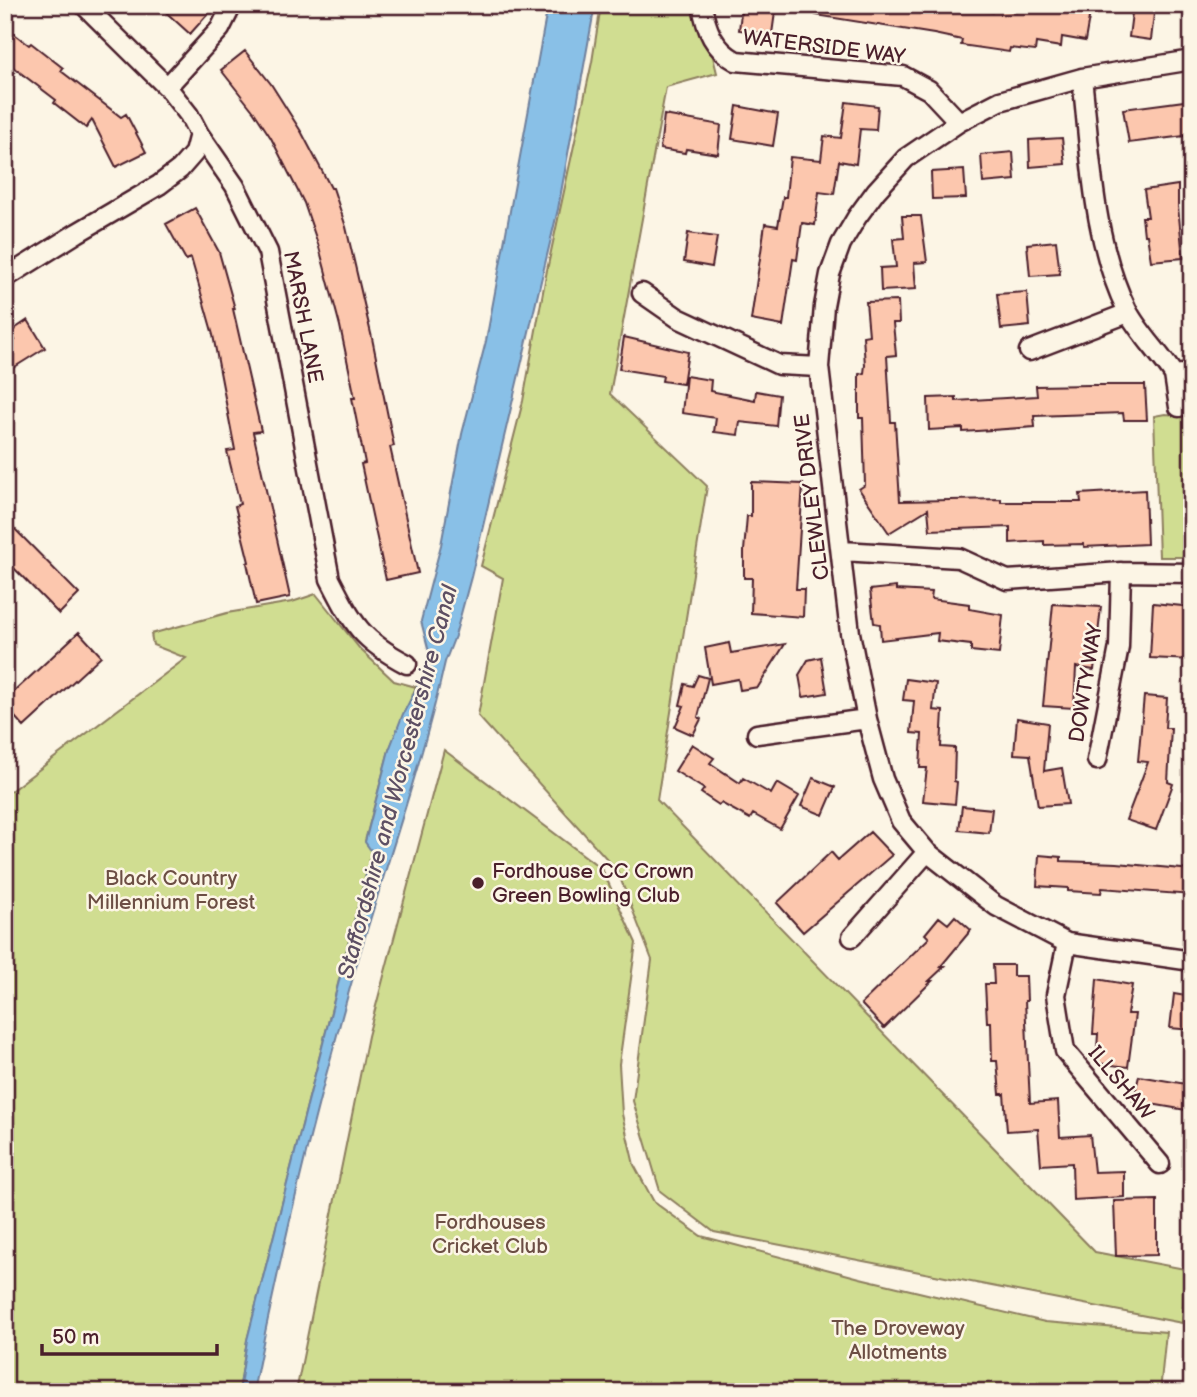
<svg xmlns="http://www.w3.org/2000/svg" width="1197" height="1397" font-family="'Balsamiq Sans',sans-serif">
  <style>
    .green { fill: #d0dd91; stroke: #8d7e5e; stroke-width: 2 }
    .water { fill: #89c0e7; stroke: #70809c; stroke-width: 2 }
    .building { fill: #fcc7ae; stroke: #4a1f2b; stroke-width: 2 }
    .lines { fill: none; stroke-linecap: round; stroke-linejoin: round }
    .minor-casing { stroke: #4a1f2b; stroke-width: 23 }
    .minor { stroke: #fcf5e5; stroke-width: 18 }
    .poi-dot { fill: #4a1f2b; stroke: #fcf5e5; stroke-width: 2.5 }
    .labels { text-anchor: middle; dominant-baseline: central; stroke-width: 5; stroke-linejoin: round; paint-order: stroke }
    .street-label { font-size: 21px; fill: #4a1f2b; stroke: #fcf5e5 }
    .poi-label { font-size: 21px; fill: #4a1f2b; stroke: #fcf5e5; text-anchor: start }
    .park-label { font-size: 21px; fill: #6c4e44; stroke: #fcf5e5 }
    .water-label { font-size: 23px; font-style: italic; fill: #5d4f63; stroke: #fcf5e5 }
  </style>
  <rect width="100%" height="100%" fill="#fcf5e5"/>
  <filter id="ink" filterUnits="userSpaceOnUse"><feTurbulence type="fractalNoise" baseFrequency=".0143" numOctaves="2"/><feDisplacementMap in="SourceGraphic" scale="14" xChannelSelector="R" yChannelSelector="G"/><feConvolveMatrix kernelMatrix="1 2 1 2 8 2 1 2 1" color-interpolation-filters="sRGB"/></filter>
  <g filter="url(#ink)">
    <path class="green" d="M601,5H700L717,73L666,87L610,394L707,486L657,800L1095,1252L1185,1269L1182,1323L714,1232L660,1191L633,1101L652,960L617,870L478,716L503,578L481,566L523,401L547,270L592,62Z
      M1192,413V557H1159L1154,416L1165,414L1191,416Z
      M316,594L360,649L394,681L416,687L389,750L365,841L372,851L247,1340L239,1392H5V792L12,790L186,658L153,645L151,634L227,613L292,602Z
      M444,750L602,869L636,943L619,1064L622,1114L634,1165L654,1202L701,1236L860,1278L1045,1322L1166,1332L1160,1392H296L368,1036Z"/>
    <path class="water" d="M548,5H595L558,209L471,577L455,636L445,662C423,760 389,856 360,953C318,1097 282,1244 253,1392H239L247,1340L372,852L365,842L389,750L403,714L426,670L429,652L421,621L441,545L462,434L486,341Z"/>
    <path class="building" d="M158,5H216L190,34Z
      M742,5H776L772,34L739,30Z
      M817,5H946L992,12L993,8L1016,12L1017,6L1046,11L1047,6L1090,12L1085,41L1062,37L1061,47L1036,43L1035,51L1010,48L1009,52L961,45L962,40L934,34L816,15Z
      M1133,5H1155L1151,40L1129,37Z
      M5,27L29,45L31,43L63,68L61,71L121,117L126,114L146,152L116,167L92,120L86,128L54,103L56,100L5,61Z
      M245,51L271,84L302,133L331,188H333L346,227L372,338L394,446L390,447L418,573L386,580L361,464L365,463L352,398H355L340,326L319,247L304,203L271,138L254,112L221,70Z
      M1192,100V135L1129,143L1123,109Z
      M846,102L878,106L876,130L860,129L856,164L839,161L834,194L819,192L815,225L802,223L797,260L793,259L783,326L751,320L765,224L778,226L783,197H786L790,157L821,160L824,136L841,138Z
      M737,106L778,114L773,146L732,139Z
      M664,115L721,125L718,154L686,149L685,153L660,149Z
      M1062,138L1065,164L1030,167L1029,140Z
      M1013,152L1015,180L983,183L981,155Z
      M964,170L966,198L932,199L931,172Z
      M1178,185V206L1183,258L1151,261L1147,235H1144L1142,217H1148L1144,190Z
      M195,208L219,252L235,309H233L261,431L253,432L290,597L256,604L247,563L249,562L235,506L240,504L227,451L235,450L213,335L191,258L186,260L166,224Z
      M902,216H921L927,262L914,263L916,289L881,291L880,268L896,267L893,239L904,238Z
      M688,233L717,237L712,267L684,262Z
      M1056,241L1060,274L1030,276L1027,244Z
      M1027,292L1030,326L1001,329L997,294Z
      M898,301L899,323H893L896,355L887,356L891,422H895L900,501L1001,499V502H1081L1080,494L1145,490L1147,544L1084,547V544L1044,545V541L1010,543V527L930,530L928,509L889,533L859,489L865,485L863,418H859V374L864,373L865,365L863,336L869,335L866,302Z
      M28,320L45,348L5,373V345L15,340L10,332Z
      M624,337L688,352L683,384L662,381L663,376L619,369Z
      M686,376L711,380L710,391L755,400L756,391L779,395L776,426L740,422L738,435L714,432L716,418L682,413Z
      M1090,385H1145L1147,420H1124L1123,413L1034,416L1035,427L963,432V428L929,430L928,398L956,397V401L1037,396L1036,386Z
      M751,482L803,484L796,589H804L803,617L751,613L752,578H744V551L747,516H751Z
      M5,519L79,594L59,614L5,559Z
      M896,587V590L932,592L931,599L969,604V609L1003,615L999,654L971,651V645L937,641L938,633L881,640L880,624L874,623L870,590Z
      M1153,603L1192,607V660L1150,658Z
      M1053,604L1101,607L1094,670L1076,667L1074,708L1043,706Z
      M79,632L101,656L24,727L5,706V700Z
      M729,643L731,653L785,644L758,687L740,690L738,679L711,684L705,648Z
      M821,657L827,693L803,697L799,675L808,660Z
      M698,675L708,678L698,717L701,719L693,735L675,727L684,706L680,705L685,684L693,686Z
      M906,679L936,683L933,710L943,711L941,747L955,748L954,781L957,782L955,804L923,801L927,768H920L922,734L911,733L914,701L903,700Z
      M1144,696L1167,698L1165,728H1171L1168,782L1173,784L1156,830L1126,820L1148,762L1138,761Z
      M1017,718L1048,723L1044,771L1062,768L1068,804L1038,806L1030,755L1014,754Z
      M692,744L714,758L710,763L740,783L743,778L771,794L777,783L799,796L780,829L753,814L750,819L721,803L719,805L701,793L704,789L675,771Z
      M813,778L835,787L823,815L801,806Z
      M962,806L992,809L989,833L959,830Z
      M870,832L892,855L803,932L777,903L831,852L838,860Z
      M1039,855L1061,857V861L1117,863L1192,870V895L1102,888L1101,893L1068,891V888L1037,886Z
      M955,916L971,930L941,966H945L929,981H932L884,1028L861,1004L929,938L925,934L939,917L948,924Z
      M993,965H1013V976H1026L1027,1001H1025L1030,1103L1058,1101L1060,1137L1090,1135L1094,1172L1124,1171V1197L1073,1200L1072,1163L1041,1165L1038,1129L1007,1131L1004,1094H1000L997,1061H992L991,1022H987L985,984H994Z
      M1097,979L1132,985L1127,1014H1135L1128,1067L1096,1063L1098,1034H1093Z
      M1174,994L1192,997V1030L1170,1028Z
      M1139,1076L1192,1085V1111L1133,1101Z
      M1157,1200V1255L1116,1256L1114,1201Z"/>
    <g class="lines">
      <defs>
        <path id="minor" d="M84,5L167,87L189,115L199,134L235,186L268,252L330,579C353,624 361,640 407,664
          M702,5C706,30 714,49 736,61L903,76L929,90L959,122
          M1192,60L1082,78L1000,101L959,122L906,158L876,191L857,217L841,244L830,274L824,306L819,367L850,633L867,719L883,779L901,821L927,852L996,906L1067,943L1192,961
          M1082,78C1091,155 1092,239 1127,310C1138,332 1160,353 1174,375L1192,373
          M167,87L220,29L232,5
          M5,278L77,233L159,185L180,169L194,153L199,134
          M642,293L678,318L779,365L819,367
          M1029,351L1128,313
          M1174,375L1179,407
          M842,551L959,558L1007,580L1121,572L1192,573
          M757,734L867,719
          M1097,760L1119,647L1121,572
          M852,937L927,852
          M1067,943L1056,995L1065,1051L1160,1164"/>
      </defs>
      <use href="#minor" class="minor-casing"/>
      <use href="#minor" class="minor"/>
    </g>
  </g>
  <circle class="poi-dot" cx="478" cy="883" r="7"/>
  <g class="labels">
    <g class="street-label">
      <text transform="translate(824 47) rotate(7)">WATERSIDE WAY</text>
      <text transform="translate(303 317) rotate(79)">MARSH LANE</text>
      <text transform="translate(812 497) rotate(-97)">CLEWLEY DRIVE</text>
      <text transform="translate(1086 683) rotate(-81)">DOWTY WAY</text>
      <text transform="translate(1121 1083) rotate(50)">ILLSHAW</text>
    </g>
    <g class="poi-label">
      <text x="492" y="871">Fordhouse CC Crown<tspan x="492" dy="24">Green Bowling Club</tspan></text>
    </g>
    <g class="park-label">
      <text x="171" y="878">Black Country<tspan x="171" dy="24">Millennium Forest</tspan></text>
      <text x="490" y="1222">Fordhouses<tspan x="490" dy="24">Cricket Club</tspan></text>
      <text x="898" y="1328">The Droveway<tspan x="898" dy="24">Allotments</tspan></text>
    </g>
    <g class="water-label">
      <text transform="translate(398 782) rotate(-75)">Staffordshire and Worcestershire Canal</text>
    </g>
  </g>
  <rect width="1197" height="1397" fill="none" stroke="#fcf5e5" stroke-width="28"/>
  <rect x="14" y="14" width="1169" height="1369" fill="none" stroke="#4a1f2b" stroke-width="2.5" filter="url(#ink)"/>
  <path d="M42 1344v10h175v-10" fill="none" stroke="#4a1f2b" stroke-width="3.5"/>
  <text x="52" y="1344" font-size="21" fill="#4a1f2b" stroke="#fcf5e5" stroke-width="5" paint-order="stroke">50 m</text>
</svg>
